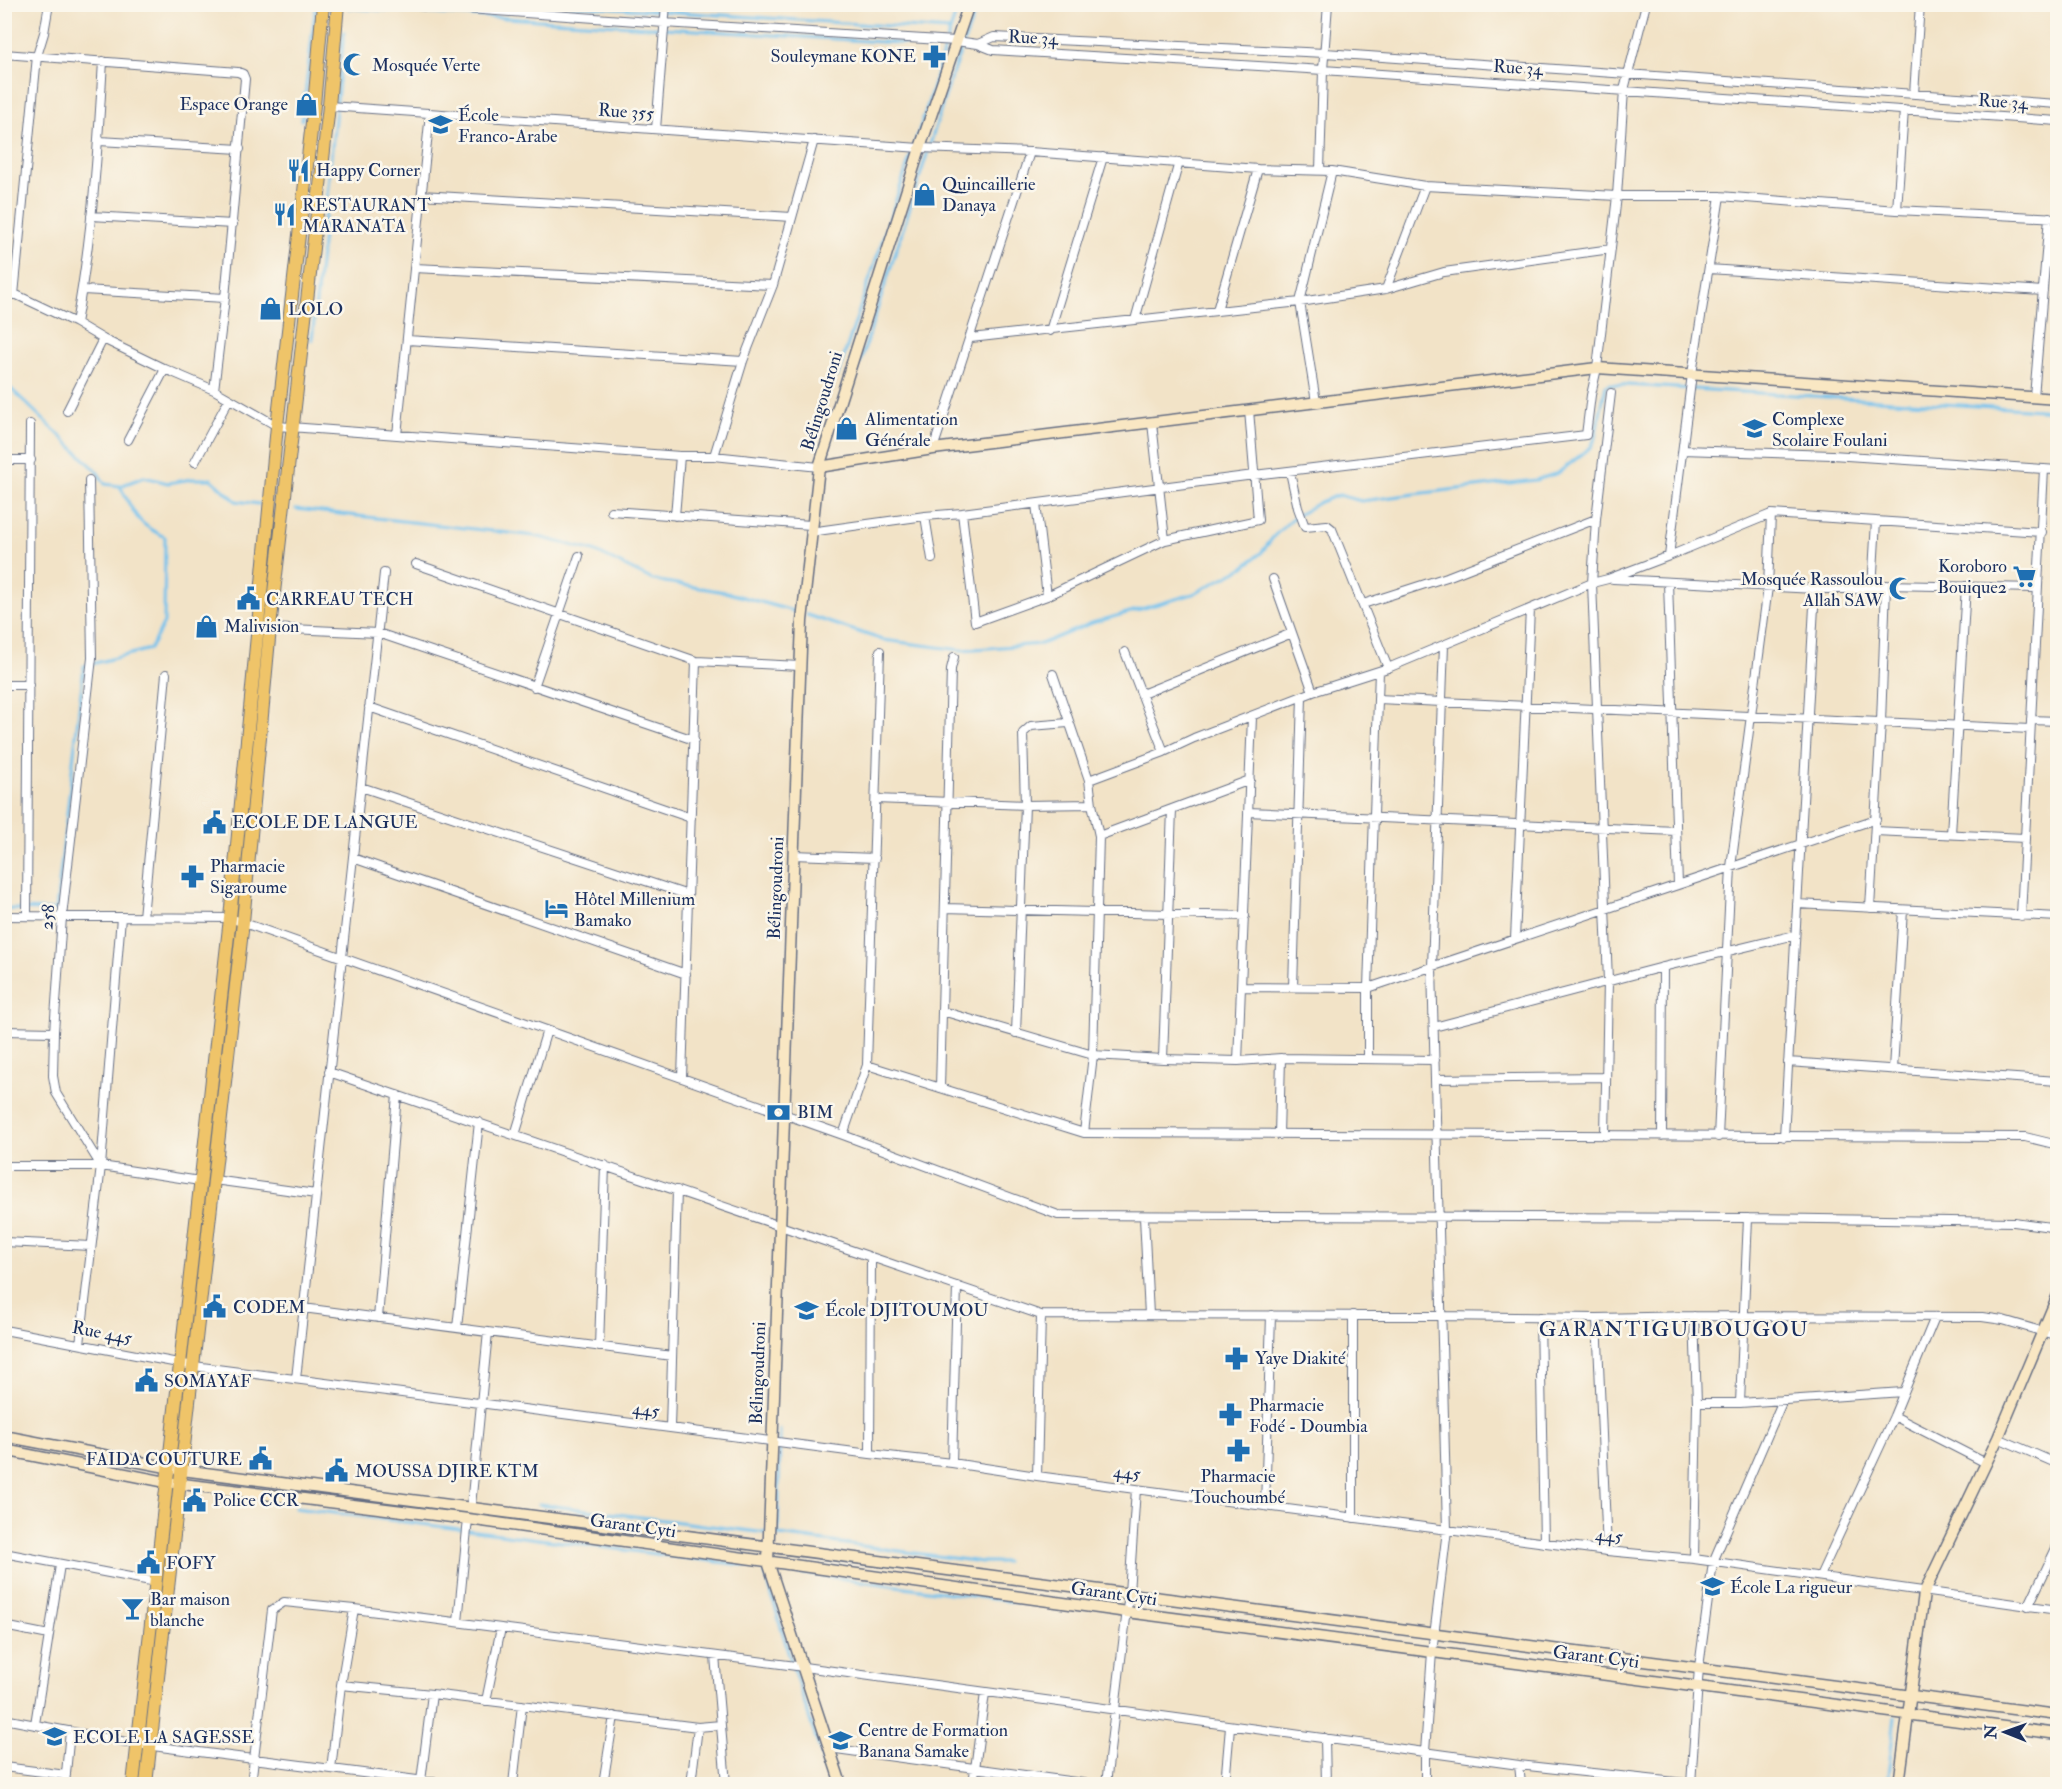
<svg xmlns="http://www.w3.org/2000/svg" width="2062" height="1789" font-family="'IM FELL Double Pica',serif">
  <style>
    .lines { fill: none; stroke-linecap: round; stroke-linejoin: round }
    .stream { stroke: #72c1ed; stroke-width: 3 }
    .street-casing { stroke: #666e83; stroke-width: 10 }
    .secondary-casing { stroke: #666e83; stroke-width: 13 }
    .primary-casing { stroke: #666e83; stroke-width: 14 }
    .street { stroke: #fff; stroke-width: 8 }
    .secondary { stroke: #f9e7c3; stroke-width: 10 }
    .primary { stroke: #efc469; stroke-width: 12 }
    .labels { text-anchor: middle; dominant-baseline: central; stroke-width: 5; stroke-linejoin: round; paint-order: stroke }
    .street-label { font-size: 18px; fill: #1b2f5e; stroke: #fbf7ec }
    .poi-label { font-size: 18px; fill: #1b2f5e; stroke: #fbf7ec; text-anchor: start }
    .quarter-label { font-size: 21px; letter-spacing: 1.5px; fill: #1b2f5e; stroke: #fbf7ec }
  </style>
  <rect width="100%" height="100%" fill="#fbf7ec"/>
  <filter id="ink" filterUnits="userSpaceOnUse"><feTurbulence type="fractalNoise" baseFrequency=".0167" numOctaves="2"/><feDisplacementMap in="SourceGraphic" scale="12" xChannelSelector="R" yChannelSelector="G"/><feConvolveMatrix kernelMatrix="1 2 1 2 8 2 1 2 1" color-interpolation-filters="sRGB"/></filter>
  <filter id="wash" filterUnits="userSpaceOnUse"><feTurbulence type="fractalNoise" baseFrequency=".008" numOctaves="4" result="noise"/><feDisplacementMap in="SourceGraphic" scale="24" xChannelSelector="R" yChannelSelector="G"/><feGaussianBlur stdDeviation="1.35" result="paint"/><feColorMatrix in="noise" values="0 0 0 0 0 0 0 0 0 0 0 0 0 0 0 0 0 1.4 0 .05"/><feComposite in="paint" operator="in"/></filter>
  <g filter="url(#wash)">
    <rect width="100%" height="100%" fill="#f2e3c7"/>
    <g class="lines">
      <path class="stream" d="M297,4L316,5
        M555,4L950,30
        M349,8L945,46
        M947,40L959,4
        M302,120L316,4
        M929,148L951,77L978,4
        M312,340L344,32
        M860,363L928,151
        M837,377L927,107L945,46
        M4,382L96,470L105,484L120,486L144,477L168,483L192,479H211L236,501L259,504
        M1415,494L1536,480L1558,473L1591,447L1594,441L1606,386L1610,384L2058,411
        M296,509L535,536L594,551L653,580L725,592L800,613
        M807,615L883,640L961,650L1041,644L1092,623L1193,594L1244,567L1262,552L1274,536L1293,518L1320,502L1339,495L1361,501L1415,494
        M4,909L56,910L84,666L150,649L164,623L165,537C136,524 134,513 120,486
        M539,1504L766,1533
        M295,1508L766,1568
        M772,1534L982,1562H1005
        M778,1535L780,1430
        M764,1568L793,1668L831,1784
        M772,1569L1023,1603
        M1887,1784L1895,1717"/>
    </g>
  </g>
  <g filter="url(#ink)">
    <g class="lines">
      <defs>
        <path id="street" d="M373,4L440,7L664,23L956,41L978,44L993,50L1323,70L2058,121
          M978,44L994,37L1325,53L2058,104
          M4,54L238,72L243,74L245,79L225,298L214,390
          M1914,94L1920,4
          M329,106L920,148L1030,152L1258,169L1332,171L1425,186L1617,196H1720L1897,210L2058,218
          M656,129L666,4
          M99,141L240,149
          M1320,170L1323,70L1328,4
          M421,195L792,217
          M1897,210L1904,110
          M91,216L233,224
          M414,268L773,285
          M1709,269L2043,291
          M4,289L76,323L103,339L165,369L214,390L277,426L680,456H714L819,467
          M1386,289L1425,186
          M83,290L225,298
          M14,295L37,56L44,33L49,4
          M1217,310L1258,169
          M1135,320L1179,162
          M76,323C92,237 98,149 103,61
          M1050,331L1103,157
          M971,338L1300,302L1386,289L1444,272L1611,249
          M407,340L743,361
          M2034,397L2049,217
          M1316,402L1300,302L1332,171
          M67,411L103,339
          M1152,423L1165,540
          M397,435L430,113
          M128,440L165,369
          M933,449L1030,152
          M1683,450L1832,455L2058,470
          M714,456L743,361L773,285L814,140
          M4,460H31
          M195,462L229,399
          M1290,472L1298,508L1305,527L1327,525L1332,529L1388,668
          M89,480L92,658L62,917L54,1032L53,1076L56,1093L101,1166
          M1036,504L1047,596
          M611,511L811,525
          M962,513L975,622L1047,596L1165,540L1258,520L1249,410
          M675,516L680,456
          M925,516L932,559
          M810,532L925,516L962,513L1254,475L1586,435L1591,395L1597,368L1617,196L1624,90L1646,4
          M1669,556L1692,374L1720,196
          M416,564L696,661L800,666
          M1273,579L1313,692
          M1613,579L1815,589H1872L1886,585L2037,588
          M1668,582L1678,885
          M1872,589L1876,521
          M1363,604L1447,577L1596,519
          M270,628L378,633L694,740
          M1125,652L1164,752
          M1053,674L1089,780L1092,804L1099,836L1093,1055L1084,1133
          M4,685H29
          M534,687L579,556
          M1142,694L1292,633
          M1378,699L2030,729
          M369,707L691,818
          M2031,720L2058,721
          M1089,780L1164,752L1194,738L1313,692L1388,668L1592,583L1608,579L1669,556L1771,514L2042,532
          M361,787L688,895
          M876,799L1025,805L1092,804
          M1248,812L1676,831
          M1875,831L2025,838
          M1951,834L1966,586
          M1099,836L1250,780
          M793,855L875,858
          M353,858L686,974
          M1797,904L2058,917
          M945,908L1245,916
          M1870,908L1881,722L1886,585
          M4,916L230,918L843,1135L1058,1215L1748,1218L2014,1222L2058,1228
          M27,916L30,424
          M2021,916L2044,469
          M143,917L166,674
          M1515,939L1530,609
          M1242,987L1368,988L1876,819
          M1293,987L1302,697
          M942,1011L1093,1055L1163,1059L1238,1061L1281,1058L1435,1060
          M1434,1027L1663,967L1795,935
          M4,1031L54,1032
          M1016,1033L1025,805L1023,733L1031,726L1068,723
          M1163,1059L1172,809
          M1368,1059V988L1379,671
          M1238,1061L1252,717
          M1788,1062L2058,1081
          M867,1065L1084,1133L2025,1137L2058,1145
          M1893,1069L1903,910
          M329,1072L1041,1315L1441,1316L1597,1318L1694,1316L1982,1317L2003,1320L2058,1336
          M682,1078L696,661
          M1435,1079L1606,1077
          M940,1088L951,669L954,657
          M515,1135L547,1030
          M843,1135L867,1065L880,651
          M1279,1135L1281,1058
          M1605,1136L1608,981L1592,583L1596,519L1611,393
          M1662,1136L1663,967
          M1718,1137L1731,867L1768,587L1771,514
          M1784,1137L1815,589
          M4,1166H101L200,1181
          M214,1180L316,1194
          M1144,1217L1149,1315
          M4,1242L91,1246
          M303,1308L672,1356
          M1694,1316L1697,1403L1694,1559
          M1540,1317L1544,1543
          M378,1318L397,1095
          M1597,1318L1607,1551
          M457,1328L479,1122
          M4,1330L194,1366L870,1454L952,1463L1037,1476L1607,1551L1694,1559L2058,1610
          M80,1344L101,1166L121,917
          M599,1347L605,1165
          M296,1379L384,573
          M1697,1403H1740L1903,1392
          M1740,1403L1748,1218
          M1894,1416L1986,1463
          M670,1428L677,1190
          M1998,1438L2058,1464
          M870,1454L871,1257
          M952,1463L957,1286
          M1037,1476L1041,1315
          M471,1506L488,1332
          M1265,1506L1271,1315
          M1353,1518V1315
          M4,1553L156,1582
          M1820,1576L1894,1416L1935,1317
          M2028,1607L2058,1544
          M458,1622L468,1519
          M4,1626L49,1635
          M715,1656L726,1784
          M341,1685L432,1694L698,1727L721,1725
          M486,1701L501,1628
          M4,1719L137,1744L448,1784
          M35,1724L60,1565
          M1325,1738L1326,1784
          M829,1748L1090,1784
          M1519,1765L1521,1784
          M4,1767L66,1775
          M331,1769L341,1685L354,1609
          M421,1781L432,1694
          M65,1784L70,1731
          M251,1784L272,1610L284,1602L354,1609L804,1667L1519,1765L1694,1784
          M513,1784L522,1705
          M603,1784L614,1716
          M691,1784L698,1727
          M973,1784L985,1693
          M1106,1784L1129,1593L1136,1489
          M1225,1784L1230,1727
          M1425,1784V1752L1432,1652L1447,1530L1432,967L1444,645
          M1691,1784L1699,1667L1713,1562L1783,1400"/>
        <path id="secondary" d="M819,467L933,449L1597,368L2058,399
          M4,1436L182,1470L2058,1715
          M4,1450L166,1482L468,1519L1127,1612L2058,1734
          M841,1784L768,1562L802,621L819,467L920,148L969,4
          M1899,1784L1924,1593L1998,1438L2058,1295"/>
        <path id="primary" d="M133,1784L230,918L277,426L314,105L323,4
          M146,1784L243,922L270,628L329,106L338,4"/>
      </defs>
      <use href="#street" class="street-casing"/>
      <use href="#secondary" class="secondary-casing"/>
      <use href="#primary" class="primary-casing"/>
      <use href="#street" class="street"/>
      <use href="#secondary" class="secondary"/>
      <use href="#primary" class="primary"/>
    </g>
  </g>
  <defs>
    <symbol id="pharmacy-bare" viewBox="-9 -9 18 18"><path d="M-2-6h4v4h4v4h-4v4h-4v-4h-4v-4h4Z" fill="#1f6fb2" stroke="#fbf7ec" stroke-width="2.5" paint-order="stroke"/></symbol>
    <symbol id="mosque-bare" viewBox="-9 -9 18 18"><path d="M3.5-4.9A6 6 0 1 0 3.5 4.9A5 5 0 1 1 3.5-4.9Z" fill="#1f6fb2" stroke="#fbf7ec" stroke-width="2.5" paint-order="stroke"/></symbol>
    <symbol id="shop-bare" viewBox="-9 -9 18 18"><path d="M-5-2.5h2.3a2.7 3.5 0 0 1 5.4 0H5L5.5 6h-11ZM-1.5-2.5h3a1.5 2.3 0 0 0-3 0Z" fill="#1f6fb2" stroke="#fbf7ec" stroke-width="2.5" paint-order="stroke"/></symbol>
    <symbol id="school-bare" viewBox="-9 -9 18 18"><path d="M0-5L7-2L0 1L-7-2ZM-4 1L0 2.5L4 1V4Q0 6-4 4Z" fill="#1f6fb2" stroke="#fbf7ec" stroke-width="2.5" paint-order="stroke"/></symbol>
    <symbol id="restaurant-bare" viewBox="-9 -9 18 18"><path d="M-5-6h1v4h1v-4h1v4h1v-4h1v5L-1.5 .5V6h-2V.5L-5-1ZM5-6V6H3V1.5H1.5Q1.5-4 5-6Z" fill="#1f6fb2" stroke="#fbf7ec" stroke-width="2.5" paint-order="stroke"/></symbol>
    <symbol id="supermarket-bare" viewBox="-9 -9 18 18"><path d="M-6-5.5h2.5l.6 2H6L4.5 2H-2.5L-4.4-4H-6ZM-1.5 3.2a1.3 1.3 0 1 0 .1 0ZM3 3.2a1.3 1.3 0 1 0 .1 0Z" fill="#1f6fb2" stroke="#fbf7ec" stroke-width="2.5" paint-order="stroke"/></symbol>
    <symbol id="civic-bare" viewBox="-9 -9 18 18"><path d="M-.6-6.5H3V-4.5H.6V-3L4-1V1h2V6H-6V1h2V-1L-.6-3ZM-1.2 2.5V6h2.4V2.5Z" fill="#1f6fb2" stroke="#fbf7ec" stroke-width="2.5" paint-order="stroke"/></symbol>
    <symbol id="hotel-bare" viewBox="-9 -9 18 18"><path d="M-6-4.5h1.5V1H6V5H4.5V3h-9V5H-6ZM-4 0a1.8 1.8 0 1 1 3.6 0ZM.5 0V-2.5h3Q6-2.5 6 0Z" fill="#1f6fb2" stroke="#fbf7ec" stroke-width="2.5" paint-order="stroke"/></symbol>
    <symbol id="bank-bare" viewBox="-9 -9 18 18"><path d="M-6-4H6V4H-6ZM0-2.3a2.3 2.3 0 1 0 0 4.6a2.3 2.3 0 1 0 0-4.6Z" fill="#1f6fb2" stroke="#fbf7ec" stroke-width="2.5" paint-order="stroke"/></symbol>
    <symbol id="bar-bare" viewBox="-9 -9 18 18"><path d="M-6-5H6L.8 .8V4.5H3.5V6h-7V4.5H-.8V.8Z" fill="#1f6fb2" stroke="#fbf7ec" stroke-width="2.5" paint-order="stroke"/></symbol>
    <symbol id="university-bare" viewBox="-9 -9 18 18"><path d="M0-5L7-2L0 1L-7-2ZM-4 1L0 2.5L4 1V4Q0 6-4 4Z" fill="#1f6fb2" stroke="#fbf7ec" stroke-width="2.5" paint-order="stroke"/></symbol>
  </defs>
  <g fill-rule="evenodd">
    <use href="#pharmacy-bare" x="918" y="40" width="33" height="33"/>
    <use href="#mosque-bare" x="338" y="48" width="33" height="33"/>
    <use href="#shop-bare" x="290" y="88" width="33" height="33"/>
    <use href="#school-bare" x="424" y="108" width="33" height="33"/>
    <use href="#restaurant-bare" x="282" y="154" width="33" height="33"/>
    <use href="#shop-bare" x="908" y="178" width="33" height="33"/>
    <use href="#restaurant-bare" x="268" y="198" width="33" height="33"/>
    <use href="#shop-bare" x="254" y="292" width="33" height="33"/>
    <use href="#shop-bare" x="830" y="412" width="33" height="33"/>
    <use href="#school-bare" x="1738" y="412" width="33" height="33"/>
    <use href="#supermarket-bare" x="2008" y="560" width="33" height="33"/>
    <use href="#mosque-bare" x="1884" y="572" width="33" height="33"/>
    <use href="#civic-bare" x="232" y="582" width="33" height="33"/>
    <use href="#shop-bare" x="190" y="610" width="33" height="33"/>
    <use href="#civic-bare" x="198" y="806" width="33" height="33"/>
    <use href="#pharmacy-bare" x="176" y="860" width="33" height="33"/>
    <use href="#hotel-bare" x="540" y="892" width="33" height="33"/>
    <use href="#bank-bare" x="762" y="1096" width="33" height="33"/>
    <use href="#civic-bare" x="198" y="1290" width="33" height="33"/>
    <use href="#school-bare" x="790" y="1294" width="33" height="33"/>
    <use href="#pharmacy-bare" x="1220" y="1342" width="33" height="33"/>
    <use href="#civic-bare" x="130" y="1364" width="33" height="33"/>
    <use href="#pharmacy-bare" x="1214" y="1398" width="33" height="33"/>
    <use href="#pharmacy-bare" x="1222" y="1434" width="33" height="33"/>
    <use href="#civic-bare" x="244" y="1442" width="33" height="33"/>
    <use href="#civic-bare" x="320" y="1454" width="33" height="33"/>
    <use href="#civic-bare" x="178" y="1484" width="33" height="33"/>
    <use href="#civic-bare" x="132" y="1546" width="33" height="33"/>
    <use href="#school-bare" x="1696" y="1570" width="33" height="33"/>
    <use href="#bar-bare" x="116" y="1592" width="33" height="33"/>
    <use href="#school-bare" x="38" y="1720" width="33" height="33"/>
    <use href="#university-bare" x="824" y="1724" width="33" height="33"/>
  </g>
  <g class="labels">
    <g class="street-label">
      <text transform="translate(1033 38) rotate(3)">Rue 34</text>
      <text transform="translate(1518 68) rotate(4)">Rue 34</text>
      <text transform="translate(2003 102) rotate(4)">Rue 34</text>
      <text transform="translate(626 112) rotate(4)">Rue 355</text>
      <text transform="translate(822 401) rotate(-73)">Bélingoudroni</text>
      <text transform="translate(776 888) rotate(-88)">Bélingoudroni</text>
      <text transform="translate(48 917) rotate(-85)">258</text>
      <text transform="translate(102 1333) rotate(11)">Rue 445</text>
      <text transform="translate(758 1373) rotate(-88)">Bélingoudroni</text>
      <text transform="translate(646 1410) rotate(7)">445</text>
      <text transform="translate(1127 1473) rotate(7)">445</text>
      <text transform="translate(633 1526) rotate(8)">Garant Cyti</text>
      <text transform="translate(1609 1536) rotate(6)">445</text>
      <text transform="translate(1114 1594) rotate(8)">Garant Cyti</text>
      <text transform="translate(1596 1657) rotate(7)">Garant Cyti</text>
    </g>
    <g class="poi-label">
      <text x="916" y="56" text-anchor="end">Souleymane KONE</text>
      <text x="372" y="65">Mosquée Verte</text>
      <text x="288" y="104" text-anchor="end">Espace Orange</text>
      <text x="458" y="115">École<tspan x="458" dy="21">Franco-Arabe</tspan></text>
      <text x="316" y="170">Happy Corner</text>
      <text x="942" y="184">Quincaillerie<tspan x="942" dy="21">Danaya</tspan></text>
      <text x="302" y="205">RESTAURANT<tspan x="302" dy="21">MARANATA</tspan></text>
      <text x="288" y="309">LOLO</text>
      <text x="865" y="419">Alimentation<tspan x="865" dy="21">Générale</tspan></text>
      <text x="1772" y="419">Complexe<tspan x="1772" dy="21">Scolaire Foulani</tspan></text>
      <text x="2007" y="566" text-anchor="end">Koroboro<tspan x="2007" dy="21">Bouique2</tspan></text>
      <text x="1883" y="579" text-anchor="end">Mosquée Rassoulou<tspan x="1883" dy="21">Allah SAW</tspan></text>
      <text x="266" y="599">CARREAU TECH</text>
      <text x="224" y="626">Malivision</text>
      <text x="232" y="822">ECOLE DE LANGUE</text>
      <text x="210" y="866">Pharmacie<tspan x="210" dy="21">Sigaroume</tspan></text>
      <text x="574" y="899">Hôtel Millenium<tspan x="574" dy="21">Bamako</tspan></text>
      <text x="797" y="1112">BIM</text>
      <text x="233" y="1307">CODEM</text>
      <text x="825" y="1310">École DJITOUMOU</text>
      <text x="1255" y="1358">Yaye Diakité</text>
      <text x="164" y="1381">SOMAYAF</text>
      <text x="1249" y="1405">Pharmacie<tspan x="1249" dy="21">Fodé - Doumbia</tspan></text>
      <text x="242" y="1459" text-anchor="end">FAIDA COUTURE</text>
      <text x="355" y="1471">MOUSSA DJIRE KTM</text>
      <text x="1238" y="1476" text-anchor="middle">Pharmacie<tspan x="1238" dy="21">Touchoumbé</tspan></text>
      <text x="213" y="1500">Police CCR</text>
      <text x="166" y="1563">FOFY</text>
      <text x="1730" y="1587">École La rigueur</text>
      <text x="150" y="1599">Bar maison<tspan x="150" dy="21">blanche</tspan></text>
      <text x="858" y="1730">Centre de Formation<tspan x="858" dy="21">Banana Samake</tspan></text>
      <text x="73" y="1737">ECOLE LA SAGESSE</text>
    </g>
    <g class="quarter-label">
      <text x="1674" y="1329">GARANTIGUIBOUGOU</text>
    </g>
  </g>
  <rect width="2062" height="1789" fill="none" stroke="#fbf7ec" stroke-width="24"/>
  <g transform="translate(2005 1732) rotate(271)" stroke="#fbf7ec" stroke-width="4.5" paint-order="stroke">
  <path d="M0-4.5L10 22L0 15L-10 22Z" fill="#1b2f5e"/>
  <text y="-9" font-size="16" font-weight="bold" text-anchor="middle" fill="#1b2f5e">N</text>
  </g>
</svg>
